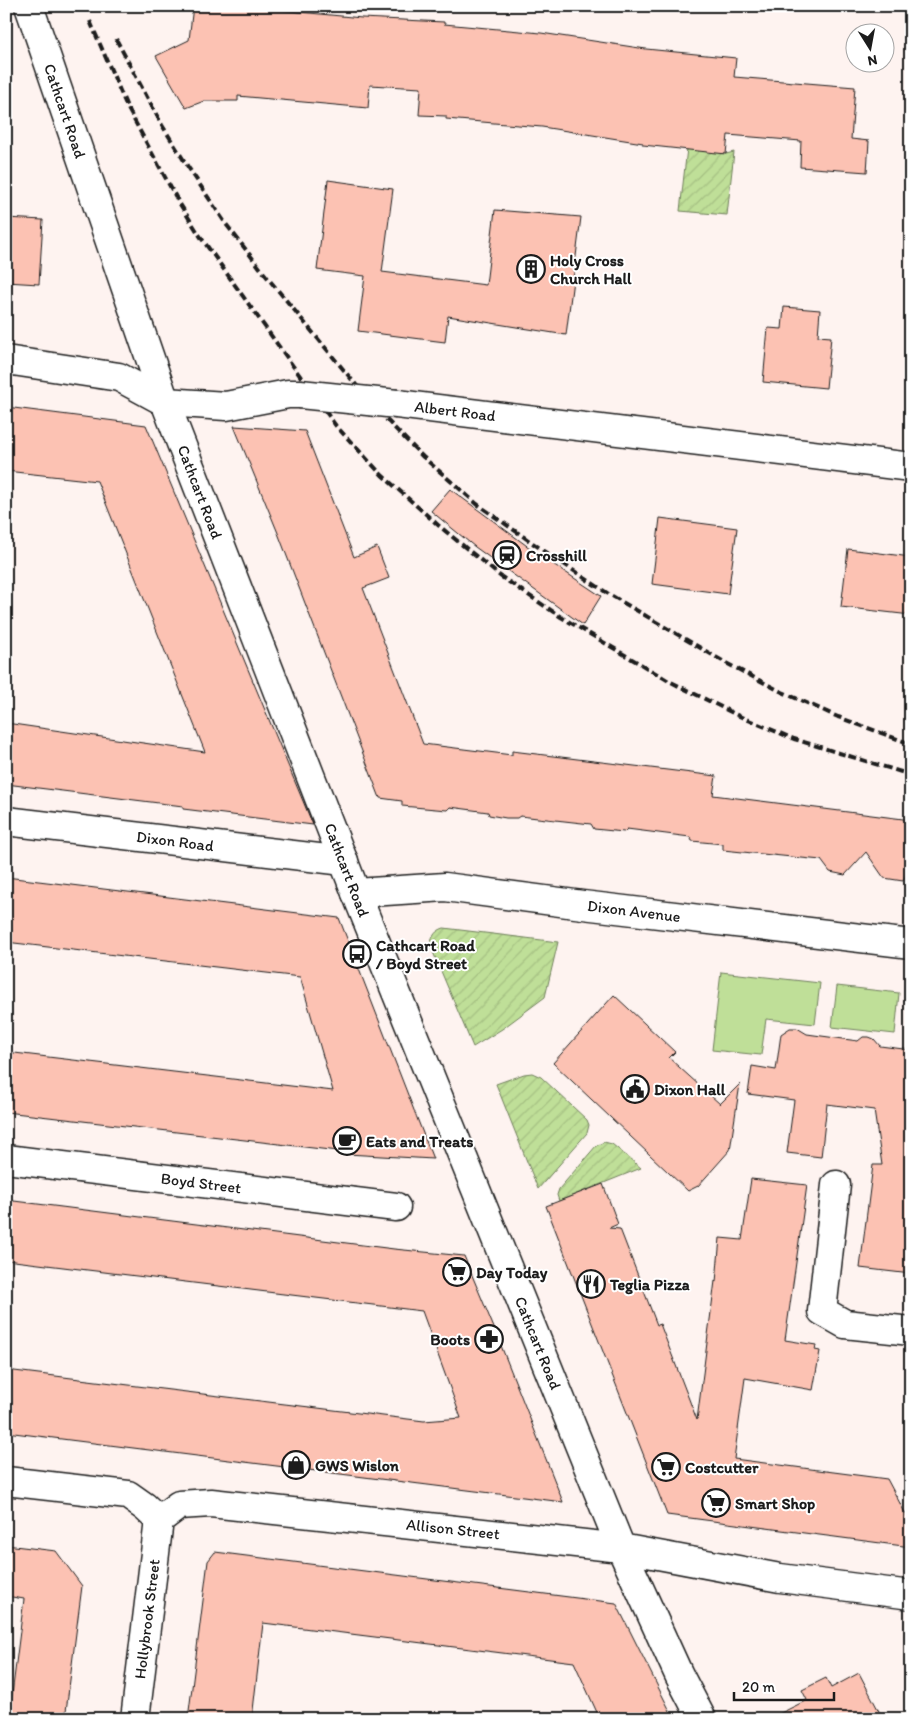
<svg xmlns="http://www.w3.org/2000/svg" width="917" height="1725" font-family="Itim,sans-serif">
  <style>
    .green { fill: #bfdf98; stroke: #6e7e5a }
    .garden { fill: url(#garden-furrows); stroke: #6e7e5a }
    .building { fill: #fcc2b3; stroke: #1c1c1c }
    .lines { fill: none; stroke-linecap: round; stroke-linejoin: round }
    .street-casing { stroke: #1c1c1c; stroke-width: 31 }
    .secondary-casing { stroke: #1c1c1c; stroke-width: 31 }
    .street { stroke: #fff; stroke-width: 28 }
    .secondary { stroke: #fff; stroke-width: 28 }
    .rail { stroke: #1c1c1c; stroke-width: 4; stroke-dasharray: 8 4; stroke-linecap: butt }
    .street-bridge-casing { stroke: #1c1c1c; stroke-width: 31; stroke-linecap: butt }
    .street-bridge { stroke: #fff; stroke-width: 28 }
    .labels { text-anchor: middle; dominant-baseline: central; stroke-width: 4; stroke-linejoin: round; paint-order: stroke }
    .street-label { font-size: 16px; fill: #1c1c1c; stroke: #fff }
    .poi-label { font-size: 16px; font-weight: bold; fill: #1c1c1c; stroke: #fff; text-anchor: start }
  </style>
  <defs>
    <pattern id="garden-furrows" width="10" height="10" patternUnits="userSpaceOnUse" patternTransform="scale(1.25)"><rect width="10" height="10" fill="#bfdf98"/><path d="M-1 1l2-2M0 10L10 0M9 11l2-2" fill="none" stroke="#a4bf82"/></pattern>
  </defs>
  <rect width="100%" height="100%" fill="#fef3f0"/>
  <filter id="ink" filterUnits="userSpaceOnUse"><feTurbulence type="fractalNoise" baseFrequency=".02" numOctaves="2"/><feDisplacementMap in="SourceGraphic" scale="10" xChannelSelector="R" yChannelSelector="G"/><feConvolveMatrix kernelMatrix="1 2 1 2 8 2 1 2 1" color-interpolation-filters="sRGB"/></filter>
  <g filter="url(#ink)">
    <path class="green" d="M721,972L820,983L815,1024L766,1019L761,1055L712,1050Z
      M837,986L899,993L895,1034L832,1027Z"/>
    <path class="garden" d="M689,130L726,154L734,152L727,215L680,211Z
      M444,928L558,942L545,997L502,1029L473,1047L430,945C433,935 435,931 444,928Z
      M532,1073L541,1077L587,1120L589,1125L587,1133L538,1189L496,1084L524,1074Z
      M604,1142L612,1144L641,1168L559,1201L557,1195L559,1189L596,1146Z"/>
    <path class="building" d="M193,6H236L362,18L444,22V24L541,33L646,49L736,58L734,77L855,87L851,139L869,141L867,172L800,167L801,141L728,135L726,154L643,145V143L542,127L446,119V116L419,115L421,88L370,85L368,108L238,96V101H204L186,108L156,56L189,40Z
      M328,180L393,189L382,272L486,285L495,210L581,217L566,335L448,316L445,342L358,331L365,276L317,270Z
      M6,218L43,220L39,284L6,282Z
      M784,307L820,310L818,336L831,337L826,388L763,382L768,328L782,329Z
      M6,407L146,425L313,825L183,809V806L6,784V723L205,752L97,481L6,471Z
      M234,426L305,431L354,557L377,547L389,578L363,588L423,744L512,755V751L716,776L713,795L911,820V863L903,881L884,878L866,852L845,875L830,872L821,860L723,850V844L692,841L690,837L627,829L624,832L594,829L591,824L520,816L517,818H506L489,815L488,812L450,807L447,810L402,806V801L380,798L278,533Z
      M450,489L538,554L601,596L583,625L475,547L431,511Z
      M660,518L737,528L728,594L652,584Z
      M848,549L911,557V615L841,607Z
      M6,877L339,918L433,1159L347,1154V1152L6,1112V1052L333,1091L300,977L6,942Z
      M614,995L675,1052L669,1058L720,1104L740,1084L730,1150L698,1186L688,1191L553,1063Z
      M790,1028H797L807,1034L858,1041L863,1037H869L874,1039L880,1046L911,1050V1274L860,1268L873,1165H882L874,1110L827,1104L821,1157L787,1153L794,1100L748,1094L752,1066L776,1070L781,1034Z
      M751,1179L807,1185L785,1340L816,1345L815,1350L820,1351L813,1390L745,1378L734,1459L887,1479L911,1524V1547L667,1515L546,1206L603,1184L618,1224L609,1228L620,1229L657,1325L660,1324L697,1420L715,1281L716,1282L720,1238L742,1240Z
      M6,1200L394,1249L464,1256L494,1328L563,1502L6,1432V1370L424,1421L461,1418L422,1311L6,1260Z
      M6,1545L56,1551L82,1586L65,1719H9L24,1599L6,1596Z
      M215,1552L616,1603L674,1719H600L574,1662L263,1623L252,1719H188L208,1561Z
      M859,1673L883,1719H769L807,1700L802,1690L826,1678L831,1688Z"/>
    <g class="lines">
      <defs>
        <path id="street" d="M6,360L119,377L165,402L226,406L288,394H300
          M397,404L911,467
          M6,821L344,861
          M356,893L445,887L583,905L911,944
          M6,1159L396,1207
          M836,1185L822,1311L845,1324L911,1331
          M6,1481L128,1495L145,1507L159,1520"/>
        <path id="secondary" d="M29,6L165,402L356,893L621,1548L679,1675L702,1719
          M135,1719L159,1520L179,1505L211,1503L621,1548L780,1578L911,1595"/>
      </defs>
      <use href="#street" class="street-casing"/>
      <use href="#secondary" class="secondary-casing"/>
      <use href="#street" class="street"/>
      <use href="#secondary" class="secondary"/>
      <path class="rail" d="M90,21L127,107L178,201L202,239L336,426L382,475L438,525L500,576L561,617L669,681L739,716L794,739L911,775
        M116,39L162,125L188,167L226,224L271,282L376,409L423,457L477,504L534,544L607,593L726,663L780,691L838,717L911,744"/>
      <defs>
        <path id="street-bridge" d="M300,394L397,404"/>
      </defs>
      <use href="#street-bridge" class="street-bridge-casing"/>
      <use href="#street-bridge" class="street-bridge"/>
    </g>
  </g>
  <defs>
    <symbol id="building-ring" viewBox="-11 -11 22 22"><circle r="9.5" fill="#fff" stroke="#1c1c1c" stroke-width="1.5"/><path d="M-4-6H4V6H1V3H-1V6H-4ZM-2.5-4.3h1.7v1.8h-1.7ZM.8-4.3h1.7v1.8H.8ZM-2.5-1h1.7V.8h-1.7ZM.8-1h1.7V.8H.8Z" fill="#1c1c1c"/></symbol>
    <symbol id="station-ring" viewBox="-11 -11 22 22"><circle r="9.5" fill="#fff" stroke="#1c1c1c" stroke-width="1.5"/><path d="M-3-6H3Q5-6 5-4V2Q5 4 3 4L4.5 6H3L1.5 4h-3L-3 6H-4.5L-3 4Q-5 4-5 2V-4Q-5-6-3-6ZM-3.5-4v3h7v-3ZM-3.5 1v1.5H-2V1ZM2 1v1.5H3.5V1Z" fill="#1c1c1c"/></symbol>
    <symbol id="bus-ring" viewBox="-11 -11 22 22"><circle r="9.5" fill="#fff" stroke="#1c1c1c" stroke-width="1.5"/><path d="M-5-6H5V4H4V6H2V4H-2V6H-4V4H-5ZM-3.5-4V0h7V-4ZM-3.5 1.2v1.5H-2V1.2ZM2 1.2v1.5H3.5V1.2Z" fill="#1c1c1c"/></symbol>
    <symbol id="civic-ring" viewBox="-11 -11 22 22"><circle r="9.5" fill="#fff" stroke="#1c1c1c" stroke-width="1.5"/><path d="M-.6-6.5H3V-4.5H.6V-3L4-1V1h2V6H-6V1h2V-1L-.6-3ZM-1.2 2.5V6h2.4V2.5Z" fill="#1c1c1c"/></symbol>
    <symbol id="cafe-ring" viewBox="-11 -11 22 22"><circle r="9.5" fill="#fff" stroke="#1c1c1c" stroke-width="1.5"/><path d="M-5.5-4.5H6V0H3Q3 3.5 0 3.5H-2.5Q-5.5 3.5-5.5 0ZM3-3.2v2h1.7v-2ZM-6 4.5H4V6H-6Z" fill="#1c1c1c"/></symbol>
    <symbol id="supermarket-ring" viewBox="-11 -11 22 22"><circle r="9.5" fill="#fff" stroke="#1c1c1c" stroke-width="1.5"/><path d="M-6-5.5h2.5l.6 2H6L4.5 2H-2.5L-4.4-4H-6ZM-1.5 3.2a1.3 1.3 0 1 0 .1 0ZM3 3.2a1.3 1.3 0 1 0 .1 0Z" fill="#1c1c1c"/></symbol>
    <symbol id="restaurant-ring" viewBox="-11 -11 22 22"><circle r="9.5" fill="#fff" stroke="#1c1c1c" stroke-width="1.5"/><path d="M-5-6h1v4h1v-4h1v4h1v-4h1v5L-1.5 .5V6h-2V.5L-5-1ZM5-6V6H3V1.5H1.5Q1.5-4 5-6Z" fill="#1c1c1c"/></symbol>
    <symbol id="pharmacy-ring" viewBox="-11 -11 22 22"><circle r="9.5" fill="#fff" stroke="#1c1c1c" stroke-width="1.5"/><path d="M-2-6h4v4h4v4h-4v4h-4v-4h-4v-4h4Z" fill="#1c1c1c"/></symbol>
    <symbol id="shop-ring" viewBox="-11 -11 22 22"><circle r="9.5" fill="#fff" stroke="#1c1c1c" stroke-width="1.5"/><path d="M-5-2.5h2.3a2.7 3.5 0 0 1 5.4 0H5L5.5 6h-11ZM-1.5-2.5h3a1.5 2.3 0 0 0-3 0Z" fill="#1c1c1c"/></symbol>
  </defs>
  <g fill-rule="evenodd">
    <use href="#building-ring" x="515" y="253" width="32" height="32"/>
    <use href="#station-ring" x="491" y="539" width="32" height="32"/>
    <use href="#bus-ring" x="341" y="938" width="32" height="32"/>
    <use href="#civic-ring" x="619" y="1073" width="32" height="32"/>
    <use href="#cafe-ring" x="331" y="1125" width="32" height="32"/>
    <use href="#supermarket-ring" x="441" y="1256" width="32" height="32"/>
    <use href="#restaurant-ring" x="575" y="1268" width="32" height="32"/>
    <use href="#pharmacy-ring" x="473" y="1323" width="32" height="32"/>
    <use href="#shop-ring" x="280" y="1449" width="32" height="32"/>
    <use href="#supermarket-ring" x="650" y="1451" width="32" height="32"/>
    <use href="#supermarket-ring" x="700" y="1487" width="32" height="32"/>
  </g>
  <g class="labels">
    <g class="street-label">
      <text transform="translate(65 111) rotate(71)">Cathcart Road</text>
      <text transform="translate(455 411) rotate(7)">Albert Road</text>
      <text transform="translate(200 492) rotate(69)">Cathcart Road</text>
      <text transform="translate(175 841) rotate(7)">Dixon Road</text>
      <text transform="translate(347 870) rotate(69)">Cathcart Road</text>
      <text transform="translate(634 911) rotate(7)">Dixon Avenue</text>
      <text transform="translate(201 1183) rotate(7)">Boyd Street</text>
      <text transform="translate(538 1343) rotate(68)">Cathcart Road</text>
      <text transform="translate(453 1529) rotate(6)">Allison Street</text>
      <text transform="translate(147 1619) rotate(-83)">Hollybrook Street</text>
    </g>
    <g class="poi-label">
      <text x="550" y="260">Holy Cross<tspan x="550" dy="18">Church Hall</tspan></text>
      <text x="526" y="555">Crosshill</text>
      <text x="376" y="945">Cathcart Road<tspan x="376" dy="18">/ Boyd Street</tspan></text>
      <text x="654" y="1089">Dixon Hall</text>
      <text x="366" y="1141">Eats and Treats</text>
      <text x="476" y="1272">Day Today</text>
      <text x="610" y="1284">Teglia Pizza</text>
      <text x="470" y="1339" text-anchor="end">Boots</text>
      <text x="315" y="1465">GWS Wislon</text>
      <text x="685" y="1467">Costcutter</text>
      <text x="735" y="1503">Smart Shop</text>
    </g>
  </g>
  <rect width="917" height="1725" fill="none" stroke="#fff" stroke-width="25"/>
  <rect x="12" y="12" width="892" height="1700" fill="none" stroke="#1c1c1c" stroke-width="2" filter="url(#ink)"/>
  <g transform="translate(870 48) rotate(169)"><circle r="24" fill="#ffffff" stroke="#a4a4a4"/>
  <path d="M0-4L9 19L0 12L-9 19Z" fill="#1c1c1c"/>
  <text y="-8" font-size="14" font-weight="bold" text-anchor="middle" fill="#1c1c1c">N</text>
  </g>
  <path d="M734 1692v8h100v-8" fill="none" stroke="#1c1c1c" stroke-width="2.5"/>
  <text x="742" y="1692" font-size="15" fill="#1c1c1c" stroke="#ffffff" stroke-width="4" paint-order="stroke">20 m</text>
</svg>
